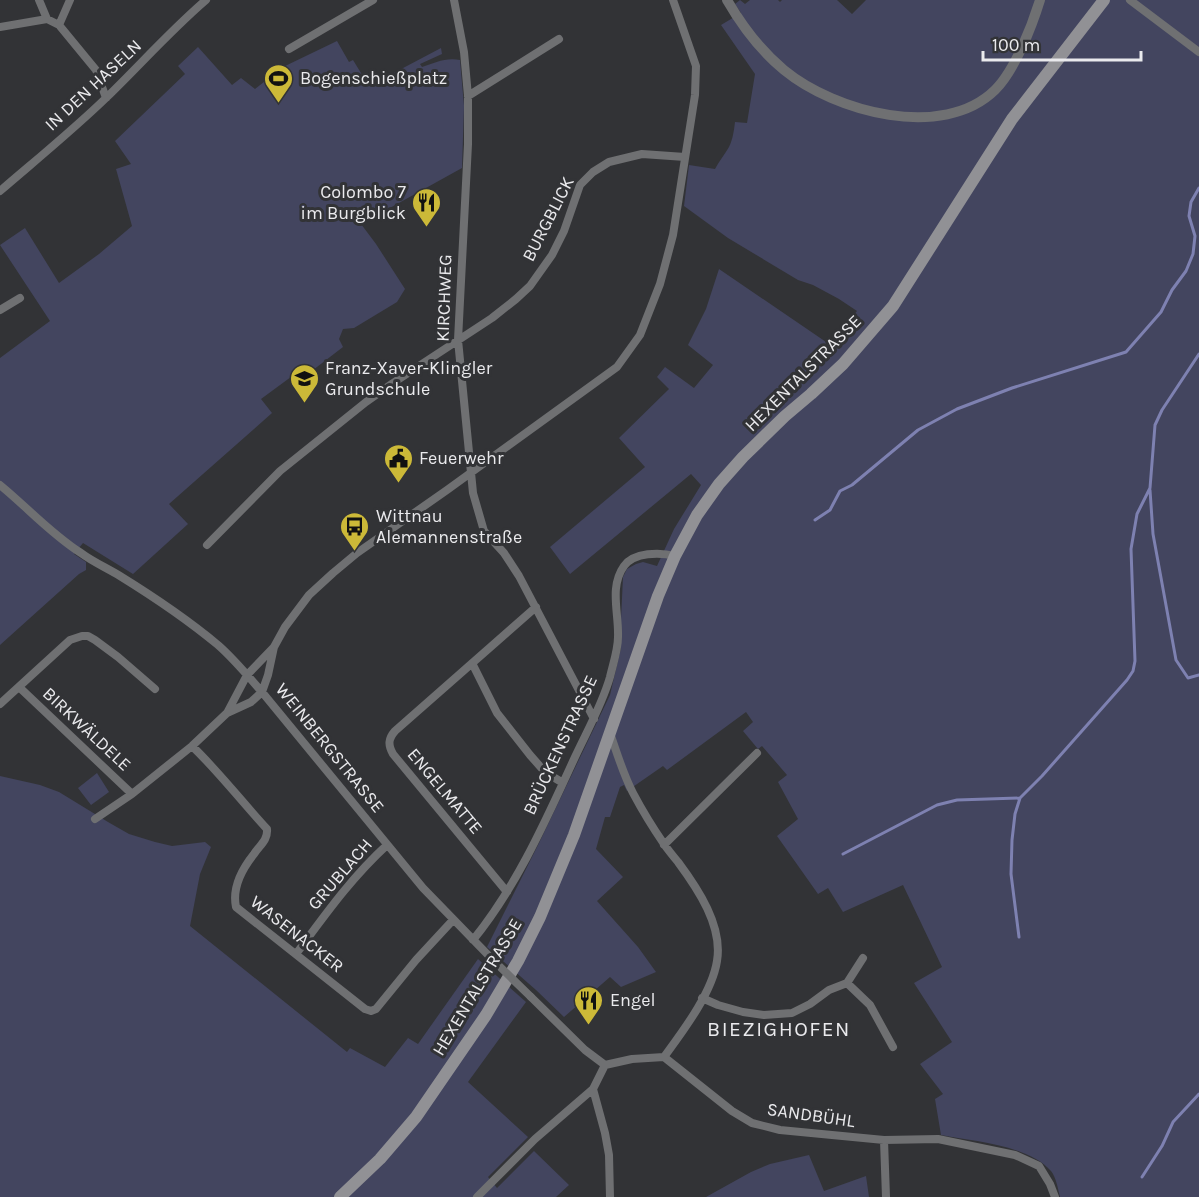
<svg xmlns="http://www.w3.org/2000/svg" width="1199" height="1197" font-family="Karla,sans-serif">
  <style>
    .green { fill: #43455f }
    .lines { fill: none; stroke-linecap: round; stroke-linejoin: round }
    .stream { stroke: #7e81b1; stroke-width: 3 }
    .minor { stroke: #6f7072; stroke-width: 8 }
    .tertiary { stroke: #6f7072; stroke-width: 10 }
    .secondary { stroke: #919195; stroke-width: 12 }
    .minor-bridge { stroke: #6f7072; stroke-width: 8 }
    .labels { text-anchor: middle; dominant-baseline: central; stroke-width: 6; stroke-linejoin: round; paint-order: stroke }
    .poi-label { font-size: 18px; fill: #eaeaed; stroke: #323336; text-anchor: start }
    .street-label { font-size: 18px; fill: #eaeaed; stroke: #323336 }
    .quarter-label { font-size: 21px; letter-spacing: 1.5px; fill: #eaeaed; stroke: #323336 }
  </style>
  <rect width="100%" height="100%" fill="#323336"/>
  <path class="green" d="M740,0L745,4L750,0H778L780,2L782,0H837L852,14L866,0H1199V1197H1060C1058,1189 1056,1177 1051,1171C1029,1145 972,1141 941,1135L935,1099L943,1094L920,1064L952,1042L914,983L942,967L903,885L843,912L828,888L818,894L777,836L798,819L778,782L787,775L762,746L758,749L743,731L753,722L746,712L667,770L663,766L627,791L624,785L620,787L610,817H605L596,849L623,877L597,901L638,947L656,972L621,987L610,977L564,1017L536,990L487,947L539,843L610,695L621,648V619L623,577L627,569L636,564L643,562L657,566L674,529L701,485L691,474L570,574L550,547L645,467L619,438L669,389L657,377L665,367L694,388L713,365L688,345L706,309L719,269L829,344L857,311L839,299L813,285L798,280L728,238L684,206L689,165L715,169C719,161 725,154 729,147C733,139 734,130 735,122L747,123L755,74L721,25L741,13L735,4Z
    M337,41L349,62L353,60L369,86L441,48L442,54L420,64L422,67C434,63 446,57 460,60L464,106L462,168L361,224L376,244L405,289L397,302L354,328L343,329L339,339L343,347L300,380L295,374L261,399L272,413L169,504L188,524L133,574L83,543L74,554L86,562V570L79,574L0,645V358L50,321L0,245L25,228L59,283L99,254L132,226L116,169L131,164L115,141L185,74L178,66L198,47L232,85L241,78L255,89L283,67Z
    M97,773L109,792L91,805L78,788Z
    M0,776L40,785L59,792L108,822L129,834L155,842L172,846L205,842L211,847L200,874L190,926L347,1052L350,1048L385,1067L408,1038L418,1044L478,959L526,1002L468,1082L528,1137L488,1177L497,1188L534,1151L569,1185L556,1197H0Z
    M809,1155L824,1191L866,1176L869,1197H706L751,1172L770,1164Z"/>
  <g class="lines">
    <path class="stream" d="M1150,490L1153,534L1176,660L1188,678L1199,675
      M815,520L830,510L840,491L852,485L918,430L957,409L1012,388L1126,352L1161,312L1172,290L1186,271L1193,254L1195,236L1189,216L1191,202L1199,188
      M843,854L937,805L957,800L1020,798
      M1019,937L1011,874L1012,840L1015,814L1020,798L1042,776L1127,680L1133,671L1135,661L1131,549L1137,514L1150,488L1155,425L1162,410L1199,354
      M1142,1177L1162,1146L1173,1122L1199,1094"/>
    <path class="minor" d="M39,0L47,19
      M454,0L464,52L468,96V144L458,340L473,493L484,531L504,553L519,576L594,719
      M1130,0L1199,52
      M59,25L70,0
      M0,27L47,19L59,25L96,70L106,98
      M289,49L373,0
      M468,96L559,39
      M0,191C36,160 73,130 107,97C140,65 171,30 206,0
      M0,310L20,298
      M0,485C27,507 51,534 81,553C93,562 107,568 120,576C154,597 188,620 218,645C234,659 248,676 262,692L423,888L491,958
      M207,545L280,471L366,402L393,383L492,318L516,299L530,286L552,255L564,231L580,185L593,172L609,162L642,154L685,157
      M472,663L497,713L530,755L545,772L563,783
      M19,687L132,794
      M0,704L70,640L82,636H88L95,640L118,657L155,689
      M227,713L247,675L274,647L285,627L309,595L333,573L357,553L447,490L617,367L640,335L660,284L673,235L695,95L696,66L673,0
      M610,733C617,753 623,774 633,793C642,810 653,828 664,844C668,850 673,856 678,862C698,889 723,926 717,961C712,993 683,1031 664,1057
      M192,746C219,772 242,802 267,829C268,840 260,845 254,854C242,869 232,888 236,907L365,1009L371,1011L376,1009L416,960L453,920
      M95,819L132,794L192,746L227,713L251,702L262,692L268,675L274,647
      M664,845L757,753
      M507,892L393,754C388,745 388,739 395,731L536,607
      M473,940C517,886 546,820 575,757C587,731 602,705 610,677C613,664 618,650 618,637C619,613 609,587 624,566C634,552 660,552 675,556
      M296,954C325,915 351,878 387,845
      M847,983L870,1005L893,1047
      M531,997L585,1050L605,1065
      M702,998L718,1005L743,1012L764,1015L792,1013L810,1004L829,990L847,983L863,958
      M664,1057L732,1111L752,1123L780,1130L884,1140L938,1139L1015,1155L1039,1166L1050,1184L1055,1197
      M605,1065L632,1059L664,1057
      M593,1089L605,1133L609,1155L610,1197
      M884,1140L886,1197
      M477,1197L535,1139L593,1089L605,1065"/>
    <path class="tertiary" d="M727,0C742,26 761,51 784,70C835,112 943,141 995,90C1015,70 1032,26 1040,0"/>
    <path class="secondary" d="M340,1197L380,1159L416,1117L486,1015L518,961L540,917L574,835L658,596L675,556L697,515L719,484L743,457L785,416L811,394L843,364L893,306L1012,119L1104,0"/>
    <path class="minor-bridge" d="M491,958L531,997"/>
  </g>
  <defs>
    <symbol id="stadium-pin" viewBox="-11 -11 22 30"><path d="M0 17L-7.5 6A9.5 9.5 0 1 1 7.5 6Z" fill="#ccb938" stroke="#323336"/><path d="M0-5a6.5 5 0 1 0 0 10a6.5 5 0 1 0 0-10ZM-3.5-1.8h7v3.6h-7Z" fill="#111"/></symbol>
    <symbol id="restaurant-pin" viewBox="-11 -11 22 30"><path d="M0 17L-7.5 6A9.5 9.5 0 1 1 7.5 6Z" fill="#ccb938" stroke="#323336"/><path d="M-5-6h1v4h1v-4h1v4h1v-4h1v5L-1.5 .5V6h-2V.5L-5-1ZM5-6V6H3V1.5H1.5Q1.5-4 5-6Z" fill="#111"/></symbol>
    <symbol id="school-pin" viewBox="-11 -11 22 30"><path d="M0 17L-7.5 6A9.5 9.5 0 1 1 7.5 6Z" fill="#ccb938" stroke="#323336"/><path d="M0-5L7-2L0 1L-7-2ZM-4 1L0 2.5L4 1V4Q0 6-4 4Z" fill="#111"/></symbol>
    <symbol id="civic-pin" viewBox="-11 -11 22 30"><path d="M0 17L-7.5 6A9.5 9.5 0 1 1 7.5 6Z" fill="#ccb938" stroke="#323336"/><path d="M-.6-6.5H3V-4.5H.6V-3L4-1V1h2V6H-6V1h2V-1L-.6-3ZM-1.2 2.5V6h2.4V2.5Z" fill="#111"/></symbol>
    <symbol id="bus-pin" viewBox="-11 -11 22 30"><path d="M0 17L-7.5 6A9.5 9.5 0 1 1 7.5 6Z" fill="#ccb938" stroke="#323336"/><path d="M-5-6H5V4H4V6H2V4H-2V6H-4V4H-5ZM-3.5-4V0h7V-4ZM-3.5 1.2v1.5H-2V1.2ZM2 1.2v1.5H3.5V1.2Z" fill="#111"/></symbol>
  </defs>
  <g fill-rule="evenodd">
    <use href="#stadium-pin" x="262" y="62" width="33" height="45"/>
    <use href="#restaurant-pin" x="410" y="186" width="33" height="45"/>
    <use href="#school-pin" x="288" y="362" width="33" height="45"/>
    <use href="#civic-pin" x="382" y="442" width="33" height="45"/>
    <use href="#bus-pin" x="338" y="510" width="33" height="45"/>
    <use href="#restaurant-pin" x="572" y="984" width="33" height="45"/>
  </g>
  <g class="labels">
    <g class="poi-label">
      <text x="300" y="78">Bogenschießplatz</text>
      <text x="406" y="192" text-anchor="end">Colombo 7<tspan x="406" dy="21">im Burgblick</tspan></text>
      <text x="325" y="368">Franz-Xaver-Klingler<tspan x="325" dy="21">Grundschule</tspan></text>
      <text x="419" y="458">Feuerwehr</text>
      <text x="376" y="516">Wittnau<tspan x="376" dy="21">Alemannenstraße</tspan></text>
      <text x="610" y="1000">Engel</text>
    </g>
    <g class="street-label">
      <text transform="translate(93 85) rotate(-43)">IN DEN HASELN</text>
      <text transform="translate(548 219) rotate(-63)">BURGBLICK</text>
      <text transform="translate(444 298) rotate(-88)">KIRCHWEG</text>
      <text transform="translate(803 373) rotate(-45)">HEXENTALSTRASSE</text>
      <text transform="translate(87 729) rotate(43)">BIRKWÄLDELE</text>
      <text transform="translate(560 745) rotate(-65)">BRÜCKENSTRASSE</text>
      <text transform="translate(330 748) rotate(51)">WEINBERGSTRASSE</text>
      <text transform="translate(445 791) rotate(50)">ENGELMATTE</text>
      <text transform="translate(340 874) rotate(-49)">GRUBLACH</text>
      <text transform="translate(297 934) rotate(38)">WASENACKER</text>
      <text transform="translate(477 987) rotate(-59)">HEXENTALSTRASSE</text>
      <text transform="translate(811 1115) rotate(8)">SANDBÜHL</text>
    </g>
    <g class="quarter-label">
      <text x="779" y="1029">BIEZIGHOFEN</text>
    </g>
  </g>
  <path d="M983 51v9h158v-9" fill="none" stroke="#eaeaed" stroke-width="3"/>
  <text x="992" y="51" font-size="18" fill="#eaeaed" stroke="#323336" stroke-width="4.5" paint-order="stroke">100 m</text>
</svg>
